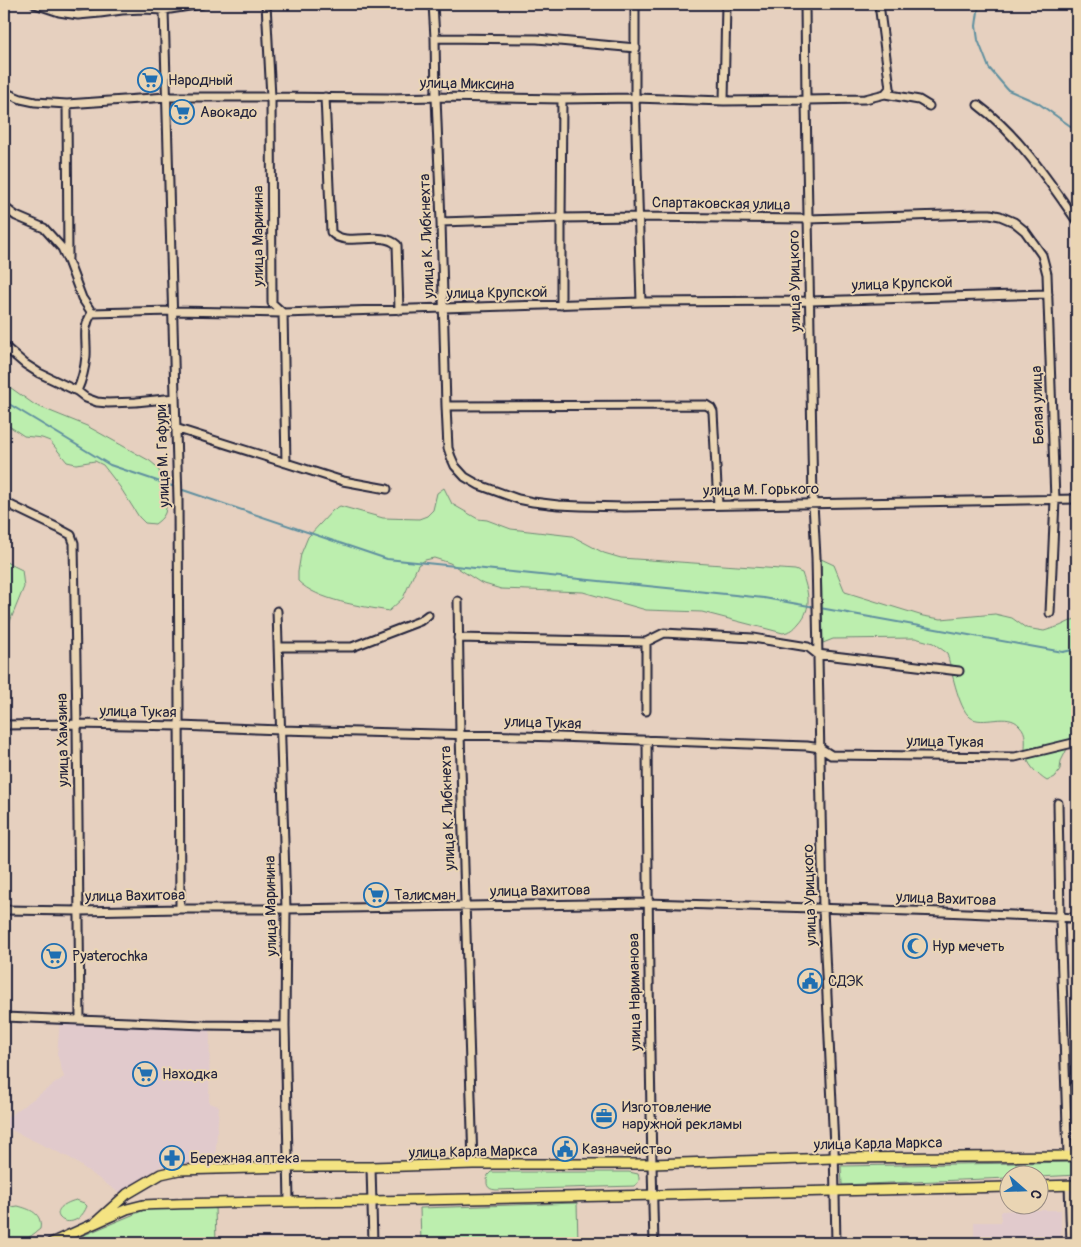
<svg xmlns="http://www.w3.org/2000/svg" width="1081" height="1247" font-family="Pangolin,sans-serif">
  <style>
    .built { fill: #e1cacc }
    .green { fill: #bceeae; stroke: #6f8874 }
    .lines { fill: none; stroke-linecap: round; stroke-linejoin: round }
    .stream { stroke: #5f8f9f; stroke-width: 2 }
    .minor-casing { stroke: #22223b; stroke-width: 11 }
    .major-casing { stroke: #22223b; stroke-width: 12 }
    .minor { stroke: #ead5b4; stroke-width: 7 }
    .major { stroke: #f4e382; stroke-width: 9 }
    .labels { text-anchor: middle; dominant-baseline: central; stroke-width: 4; stroke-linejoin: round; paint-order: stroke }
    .poi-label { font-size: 15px; fill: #22223b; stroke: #ead5b4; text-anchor: start }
    .street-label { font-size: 15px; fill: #22223b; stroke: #ead5b4 }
  </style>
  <rect width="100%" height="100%" fill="#e6d0bf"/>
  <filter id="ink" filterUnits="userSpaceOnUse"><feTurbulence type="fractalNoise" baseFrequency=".02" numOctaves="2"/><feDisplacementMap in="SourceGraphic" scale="10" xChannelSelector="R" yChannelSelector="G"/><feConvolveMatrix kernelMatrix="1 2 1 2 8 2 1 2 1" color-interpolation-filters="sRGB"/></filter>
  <g filter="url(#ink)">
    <path class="built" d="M60,1020L210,1027L209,1103L219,1106L215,1162L161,1166L119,1193L70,1158L7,1128L5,1119L64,1077L57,1054Z
      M1027,1210H1061V1243H974V1222H1001V1211Z"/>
    <path class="green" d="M4,383L35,405L87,426L150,461C152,463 154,464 156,466C163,474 169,503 165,513C163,518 159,521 155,524L145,523L139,517L120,487L103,465L95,461L76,464L67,462L50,441L42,438L24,436L9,426L4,424Z
      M444,488L452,504L478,519L487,520L511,529L572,536L604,553L621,558L795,570L802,573C808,591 813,608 799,623C793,630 792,631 783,633L702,612L646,610L583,592L501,589L481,583L450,563L434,558L425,560L418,565L403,598L389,611C361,606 318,601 298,581V572L301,554L308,537L333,510L340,506L383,518L419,519L427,516L433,510L437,493Z
      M821,559L834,565L845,592L923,616L941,619L995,614L1012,618L1026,628L1044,631L1060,626L1077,618V720L1074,735L1061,761L1060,769L1055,777L1047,781C1037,775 1026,763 1025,751C1025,742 1027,733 1020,726C1008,711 982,727 970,717C958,708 951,667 947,653L933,643L915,638L833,639L823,643Z
      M4,561L22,570L24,587L4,636Z
      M1077,1162V1175L1039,1177L1038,1174H1008V1178L842,1185L841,1166Z
      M491,1172H629L638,1174C640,1180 639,1182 635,1186L496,1190C486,1189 486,1184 488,1175Z
      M76,1200L84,1203L87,1206C74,1239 36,1211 76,1200Z
      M577,1203L578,1243H421L420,1208Z
      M18,1206C29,1209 43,1213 40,1229C26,1240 23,1243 4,1243V1208Z
      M215,1207L216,1243H65L149,1208Z"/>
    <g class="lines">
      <path class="stream" d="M979,4L976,26L978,40L989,68L1008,90L1038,103L1076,130L1077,133
        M4,401L110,465L175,487
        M180,489L387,559L764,598L815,607
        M820,608L1063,652L1077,649"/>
      <defs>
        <path id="minor" d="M35,4L59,12L78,15L100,13L122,10L143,9L164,10L202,4
          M162,4L164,10L178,500L180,909
          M266,4L271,97L272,303L283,313L286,463
          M433,4L435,38L436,97L441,222L446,406L448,448L451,457L455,466L465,477L479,485L518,499L533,502L558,505L581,506L625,507L1077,499
          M635,4V98L641,302
          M805,4L806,100L813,503L816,557L823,909L834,1147L836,1243
          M879,4L890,88L885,94
          M435,38L537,39L636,48
          M4,92L21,99L35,102L67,104L167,97H271L389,98L436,97L562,99L635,98L724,101L806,100L865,99L885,94L919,100L929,106
          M325,97L331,232C346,249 381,229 397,245L399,310
          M724,101L726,4
          M67,104L68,258
          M978,105C1018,135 1046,177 1074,217L1077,220
          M4,207L16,216L44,228L62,248L68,261L82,298L92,313L172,311L283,313L641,302L810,301L1048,294
          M441,222L561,218L638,217L808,219L979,214H990L1000,216L1014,222L1025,231L1042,255L1047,274L1055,500L1050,613
          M561,305V218L562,99
          M4,346L25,364L39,373L77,391L86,398L97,402L108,403L136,402L175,398
          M77,391C82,380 85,368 86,356C87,339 82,328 92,313
          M446,406L706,405L711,408L713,412L718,505
          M175,428L343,481L387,489
          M4,502L58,528L71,535L74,543L77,724L80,1019
          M458,601L460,734L473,1164
          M277,611L286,909L285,1026L289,1201
          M458,638L646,642L664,633L753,638L808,647L817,654L959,671
          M278,647H352L420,621L428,615
          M646,711V642
          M4,725L77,724L180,726L281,730L558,737L807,746L820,748L831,755L1015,757L1077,742
          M647,740C648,908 649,1076 654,1243
          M1058,803L1060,917L1068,1156
          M4,910L79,911L180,909H286L647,903L943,912L1077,918
          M4,1017L204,1025L285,1026
          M371,1167L373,1243
          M1069,1185L1071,1243"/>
        <path id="major" d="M1038,1186L1077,1185
          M96,1222L127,1194L161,1174L179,1170L288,1167H371L473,1164H652L834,1158L1077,1156
          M51,1243L127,1209L143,1205C220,1202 297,1202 374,1201C585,1197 797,1192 1008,1187"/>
      </defs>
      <use href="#minor" class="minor-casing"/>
      <use href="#major" class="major-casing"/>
      <use href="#minor" class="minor"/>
      <use href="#major" class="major"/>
    </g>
  </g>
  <defs>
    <symbol id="supermarket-ring" viewBox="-11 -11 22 22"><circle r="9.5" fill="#ead5b4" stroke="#1f6fb2" stroke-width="1.5"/><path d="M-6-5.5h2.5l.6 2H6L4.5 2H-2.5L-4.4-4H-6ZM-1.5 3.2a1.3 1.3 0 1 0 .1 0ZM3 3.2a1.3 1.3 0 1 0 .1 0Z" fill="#1f6fb2"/></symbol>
    <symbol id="mosque-ring" viewBox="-11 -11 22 22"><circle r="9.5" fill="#ead5b4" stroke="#1f6fb2" stroke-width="1.5"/><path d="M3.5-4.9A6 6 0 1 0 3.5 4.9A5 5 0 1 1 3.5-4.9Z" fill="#1f6fb2"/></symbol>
    <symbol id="civic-ring" viewBox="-11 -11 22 22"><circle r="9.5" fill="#ead5b4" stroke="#1f6fb2" stroke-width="1.5"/><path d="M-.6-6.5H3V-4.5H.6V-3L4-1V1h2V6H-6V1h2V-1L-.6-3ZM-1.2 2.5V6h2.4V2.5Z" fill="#1f6fb2"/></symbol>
    <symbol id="office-ring" viewBox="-11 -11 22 22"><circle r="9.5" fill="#ead5b4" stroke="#1f6fb2" stroke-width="1.5"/><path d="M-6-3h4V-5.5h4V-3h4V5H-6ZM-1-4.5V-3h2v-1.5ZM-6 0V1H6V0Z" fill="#1f6fb2"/></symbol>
    <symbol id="pharmacy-ring" viewBox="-11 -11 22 22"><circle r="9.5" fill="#ead5b4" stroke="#1f6fb2" stroke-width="1.5"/><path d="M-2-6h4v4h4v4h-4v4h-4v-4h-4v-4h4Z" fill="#1f6fb2"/></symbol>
  </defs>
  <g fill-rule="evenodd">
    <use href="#supermarket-ring" x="136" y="66" width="28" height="28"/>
    <use href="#supermarket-ring" x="168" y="98" width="28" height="28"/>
    <use href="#supermarket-ring" x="362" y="881" width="28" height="28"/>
    <use href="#mosque-ring" x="901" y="932" width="28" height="28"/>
    <use href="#supermarket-ring" x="40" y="942" width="28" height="28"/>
    <use href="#civic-ring" x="796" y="967" width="28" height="28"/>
    <use href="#supermarket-ring" x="131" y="1060" width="28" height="28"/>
    <use href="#office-ring" x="590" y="1102" width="28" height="28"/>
    <use href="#civic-ring" x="551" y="1135" width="28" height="28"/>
    <use href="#pharmacy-ring" x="158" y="1144" width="28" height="28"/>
  </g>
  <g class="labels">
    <g class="poi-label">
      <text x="168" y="80">Народный</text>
      <text x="200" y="112">Авокадо</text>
      <text x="394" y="895">Талисман</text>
      <text x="932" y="946">Нур мечеть</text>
      <text x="72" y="956">Pyaterochka</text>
      <text x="828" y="981">СДЭК</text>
      <text x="162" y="1074">Находка</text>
      <text x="622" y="1107">Изготовление<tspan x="622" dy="17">наружной рекламы</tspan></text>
      <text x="582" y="1149">Казначейство</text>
      <text x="190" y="1158">Бережная аптека</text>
    </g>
    <g class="street-label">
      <text transform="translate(467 84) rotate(1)">улица Миксина</text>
      <text transform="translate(721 204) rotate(1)">Спартаковская улица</text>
      <text transform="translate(258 236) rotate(-90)">улица Маринина</text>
      <text transform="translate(427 236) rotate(-92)">улица К. Либкнехта</text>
      <text transform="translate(795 281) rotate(-91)">улица Урицкого</text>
      <text transform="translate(902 284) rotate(-2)">улица Крупской</text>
      <text transform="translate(497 293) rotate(-1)">улица Крупской</text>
      <text transform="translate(1038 405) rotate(-92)">Белая улица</text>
      <text transform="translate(163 456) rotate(-92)">улица М. Гафури</text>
      <text transform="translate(761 490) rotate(-1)">улица М. Горького</text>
      <text transform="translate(138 712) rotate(1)">улица Тукая</text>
      <text transform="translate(543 723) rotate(2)">улица Тукая</text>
      <text transform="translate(63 740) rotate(-91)">улица Хамзина</text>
      <text transform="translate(945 742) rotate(1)">улица Тукая</text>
      <text transform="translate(448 808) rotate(-92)">улица К. Либкнехта</text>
      <text transform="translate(540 891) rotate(-1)">улица Вахитова</text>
      <text transform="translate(810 895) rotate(-92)">улица Урицкого</text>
      <text transform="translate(135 896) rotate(-1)">улица Вахитова</text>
      <text transform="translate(946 899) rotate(2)">улица Вахитова</text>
      <text transform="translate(271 906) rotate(-91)">улица Маринина</text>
      <text transform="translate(635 992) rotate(-91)">улица Нариманова</text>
      <text transform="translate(878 1144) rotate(-1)">улица Карла Маркса</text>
      <text transform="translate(473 1152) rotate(-1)">улица Карла Маркса</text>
    </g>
  </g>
  <rect width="1081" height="1247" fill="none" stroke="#ead5b4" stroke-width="20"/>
  <rect x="10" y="10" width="1061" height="1227" fill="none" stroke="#22223b" stroke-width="2" filter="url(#ink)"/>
  <g transform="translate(1024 1190) rotate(110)"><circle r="24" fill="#ead5b4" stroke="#9a8d84"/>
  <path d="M0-4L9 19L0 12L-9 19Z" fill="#1f6fb2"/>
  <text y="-8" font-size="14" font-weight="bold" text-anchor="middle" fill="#22223b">С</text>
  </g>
</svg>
